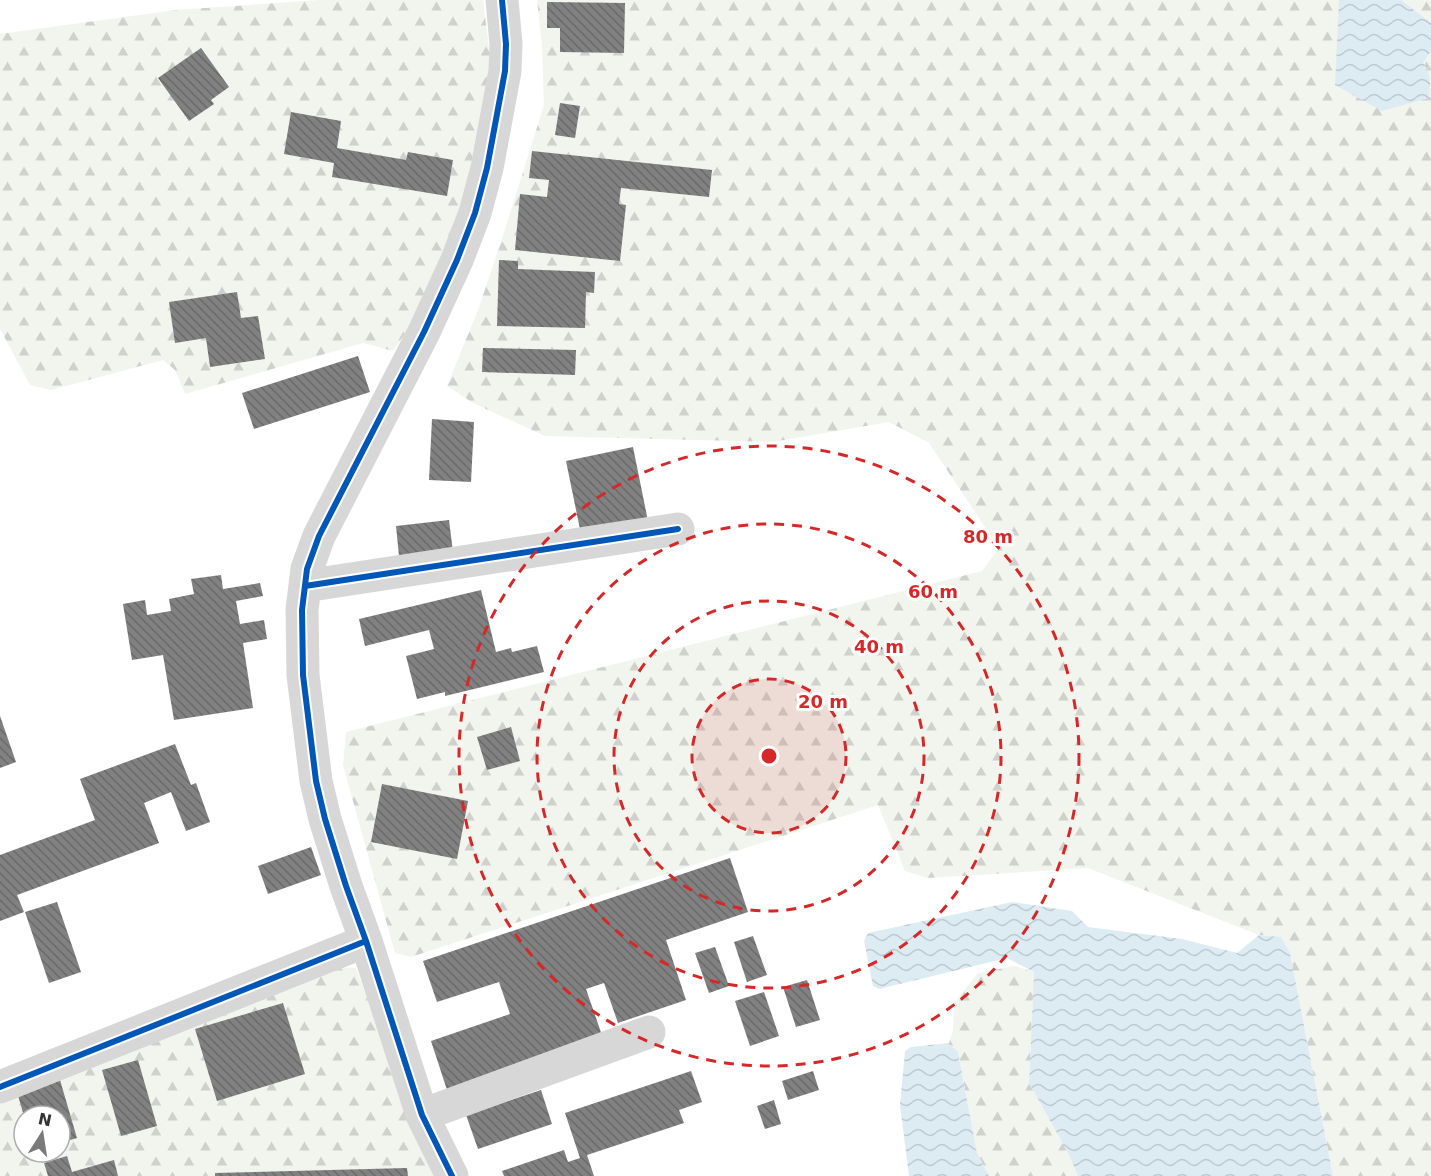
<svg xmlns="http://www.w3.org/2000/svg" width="1431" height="1176" font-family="'DejaVu Sans',sans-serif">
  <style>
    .forest { fill: url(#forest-firs); fill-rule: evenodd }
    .water { fill: url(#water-waves) }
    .building { fill: url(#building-back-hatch) }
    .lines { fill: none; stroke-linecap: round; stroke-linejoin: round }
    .minor { stroke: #d7d7d7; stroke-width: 33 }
    .cycleway-casing { stroke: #fff; stroke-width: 10 }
    .cycleway { stroke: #0057b8; stroke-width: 6 }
    .ring { fill: none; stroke: #d62828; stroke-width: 3; stroke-dasharray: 10 8 }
    .centre { fill: #d62828; stroke: #fff; stroke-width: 3 }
    .ring-label { font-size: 18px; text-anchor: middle; font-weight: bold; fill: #d62828; stroke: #fff; stroke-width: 6; stroke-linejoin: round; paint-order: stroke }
  </style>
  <defs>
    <pattern id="forest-firs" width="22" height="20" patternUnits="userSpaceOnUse" patternTransform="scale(1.5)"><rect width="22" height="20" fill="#f1f5ed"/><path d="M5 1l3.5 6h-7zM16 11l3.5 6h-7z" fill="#cfd2cc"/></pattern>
    <pattern id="water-waves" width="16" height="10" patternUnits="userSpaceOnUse" patternTransform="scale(1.5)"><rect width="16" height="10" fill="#ddebf3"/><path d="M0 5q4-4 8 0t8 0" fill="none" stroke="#becad1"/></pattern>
    <pattern id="building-back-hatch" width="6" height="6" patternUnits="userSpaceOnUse" patternTransform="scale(1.5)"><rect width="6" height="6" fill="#818181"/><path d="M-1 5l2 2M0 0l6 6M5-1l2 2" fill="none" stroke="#6a6a6a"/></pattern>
  </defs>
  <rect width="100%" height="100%" fill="#fff"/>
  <path class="forest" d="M319,0H483L492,72L475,168L422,309L393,351L363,343L185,394L175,370L163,360L51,390L30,385L0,329V34L176,10Z
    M537,0H1431V1176H1333L1290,953L1280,937L1259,935L1088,868L928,878L905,871L878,805L411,957L395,953L343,765L346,732L982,571L999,548L929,443L889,422L773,442L545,436L473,403L447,386L478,310L500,245L544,105L542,47Z
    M1014,966L1034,972L1029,1083L1068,1153L1078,1176H989L977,1153L958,1052L949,1043L953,1031L954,1003L978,973Z
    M333,967L356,968L410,1113L442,1176H0V1096ZM24,1116H60V1152H24Z"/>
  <path class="water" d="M1339,0H1401L1431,23V51L1423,63C1431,74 1431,85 1429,98L1382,111L1335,85Z
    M1012,902L1072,911L1088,927L1182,939L1237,953L1259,935L1281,937L1290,953L1333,1176H1078L1068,1153L1029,1083L1034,972L1007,958L879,989L873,986L864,941L868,933Z
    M949,1043L958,1052L977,1153L989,1176H909L900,1105L905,1051L911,1047Z"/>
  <path class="building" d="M547,2L625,3L624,53L560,52V28H547Z
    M201,48L229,87L211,100L214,104L189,121L158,78Z
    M560,103L580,106L575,138L555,135Z
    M291,112L341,121L337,148L406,160L408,152L453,160L447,196L332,177L334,163L284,154Z
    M532,151L712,170L709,197L621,188L619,204L626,205L620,261L515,250L520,194L547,197L549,180L529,178Z
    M499,260L518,261V269L595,272L594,293L586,292L585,328L497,326Z
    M237,292L241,318L258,316L265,359L210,367L206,338L175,343L169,302Z
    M483,348L576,350L575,375L482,372Z
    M358,356L370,392L254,429L242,393Z
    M432,419L474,422L471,482L429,480Z
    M633,447L649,526L582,539L566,461Z
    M449,520L454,560L400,566L396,526Z
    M221,575L223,589L260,583L263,596L236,601L240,624L264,620L267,639L243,643L253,708L174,720L163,655L132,660L123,604L145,600L147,615L171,611L169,599L194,594L191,579Z
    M481,590L496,652L511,648L512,652L537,646L544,672L445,696V692L417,699L406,656L434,649L429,630L365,646L359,619Z
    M0,716L16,762L0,768Z
    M511,727L520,761L487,770L477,737Z
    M175,744L191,785L196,783L210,822L186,831L171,792L144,803L159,843L17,895L24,912L0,921V855L95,820L80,779Z
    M382,784L468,801L457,859L371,842Z
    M311,847L321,875L268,894L258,866Z
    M730,858L748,912L666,940L686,1000L618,1023L604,983L586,989L604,1041L448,1093L431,1041L510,1014L499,982L437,1002L423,961Z
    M57,902L81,972L49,983L25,912Z
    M753,936L767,975L747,982L734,942Z
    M715,947L729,986L709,993L695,953Z
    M807,980L820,1020L796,1027L783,987Z
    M764,992L779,1036L750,1046L735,1001Z
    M283,1003L305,1074L217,1101L195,1029Z
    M138,1060L157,1126L121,1136L102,1070Z
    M691,1071L702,1102L679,1110L684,1123L587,1155L594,1176H504L502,1171L564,1150L568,1162L580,1158L565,1113Z
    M813,1071L819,1090L788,1100L782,1081Z
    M60,1080L77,1138L60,1143V1116H24L17,1092Z
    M541,1090L552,1124L478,1149L466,1115Z
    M774,1100L781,1124L765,1129L757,1106Z
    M67,1156L72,1172L114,1160L118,1176H48L44,1163Z
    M407,1168L408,1176H215V1173Z"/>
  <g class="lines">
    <path class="minor" d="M305,586L678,529
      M0,1087L366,941
      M422,1115L649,1032
      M452,1176L422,1115L366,941L346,886L325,819L316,781L303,675L302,610L307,569L319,536L424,332L457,260L475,213L487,168L505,71L506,44L502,0"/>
    <defs>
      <path id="cycleway" d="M305,586L678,529
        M0,1087L366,941
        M452,1176L422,1115L366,941L346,886L325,819L316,781L303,675L302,610L307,569L319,536L424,332L457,260L475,213L487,168L505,71L506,44L502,0"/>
    </defs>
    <use href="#cycleway" class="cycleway-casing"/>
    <use href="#cycleway" class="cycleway"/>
  </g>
  <circle cx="769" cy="756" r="77" fill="#d62828" fill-opacity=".12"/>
  <g class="ring">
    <circle cx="769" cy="756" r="77"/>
    <circle cx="769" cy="756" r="155"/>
    <circle cx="769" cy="756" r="232"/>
    <circle cx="769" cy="756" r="310"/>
  </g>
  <circle cx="769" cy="756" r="9" class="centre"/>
  <g class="ring-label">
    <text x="988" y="543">80 m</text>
    <text x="933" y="598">60 m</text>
    <text x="879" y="653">40 m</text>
    <text x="823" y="708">20 m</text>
  </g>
  <g transform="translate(42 1134) rotate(12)"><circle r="28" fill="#ffffff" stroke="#adadad" stroke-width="1.5"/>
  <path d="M0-4.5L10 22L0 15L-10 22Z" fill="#7a7a7a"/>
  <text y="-9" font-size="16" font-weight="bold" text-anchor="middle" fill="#333333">N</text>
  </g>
</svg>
